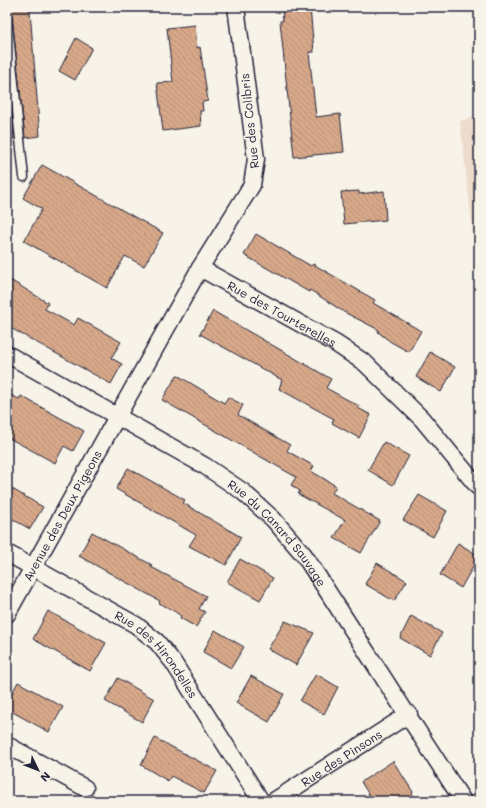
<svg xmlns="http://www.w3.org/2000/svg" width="486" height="808" font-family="Mali,sans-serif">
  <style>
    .built { fill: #eddccc }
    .building { fill: url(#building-back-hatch); stroke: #22223b }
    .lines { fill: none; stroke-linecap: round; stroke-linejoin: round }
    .service-casing { stroke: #22223b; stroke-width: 11 }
    .minor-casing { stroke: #22223b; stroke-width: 19 }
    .service { stroke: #f7f3e8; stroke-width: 8 }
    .minor { stroke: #f7f3e8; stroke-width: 16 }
    .labels { text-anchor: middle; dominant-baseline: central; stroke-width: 3.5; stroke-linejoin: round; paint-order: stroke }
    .street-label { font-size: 12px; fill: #22223b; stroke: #f7f3e8 }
  </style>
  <defs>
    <pattern id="building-back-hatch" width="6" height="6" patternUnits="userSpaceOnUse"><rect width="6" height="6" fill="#d7a889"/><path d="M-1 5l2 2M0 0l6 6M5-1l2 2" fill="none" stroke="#b89077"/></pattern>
  </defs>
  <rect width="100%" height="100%" fill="#f7f3e8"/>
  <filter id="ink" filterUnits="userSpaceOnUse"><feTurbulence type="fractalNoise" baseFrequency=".025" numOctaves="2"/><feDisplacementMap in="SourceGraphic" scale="8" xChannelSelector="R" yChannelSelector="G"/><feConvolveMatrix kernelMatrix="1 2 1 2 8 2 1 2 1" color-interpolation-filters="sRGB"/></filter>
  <g filter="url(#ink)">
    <path class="built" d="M479,116V286L460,121Z"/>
    <path class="building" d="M11,7H24L30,11L40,136L25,138Z
      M310,7L314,52H309L316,117L340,114L344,152L294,157L280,21H283L282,9Z
      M195,25L197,48L200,47L208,101L202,102L203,111H200L201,126L163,131L157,83L173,82L167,28Z
      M76,38L92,48L75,80L59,71Z
      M12,115L14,139H7V116Z
      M42,165L163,233L144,266L125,256L107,288L24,241L42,209L23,198Z
      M359,191V194L384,191L386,220L344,224L341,192Z
      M256,234L311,266L313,264L375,300L373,303L421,331L409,352L391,342L378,332L379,330L344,312L310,290L309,292L244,255Z
      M7,278L48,303L45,309L74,325L78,318L121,342L111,358L122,364L111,384L7,326Z
      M213,311L331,379L326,388L359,406L358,408L371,415L359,438L332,423L334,419L279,389L282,380L200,334Z
      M430,352L455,367L441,392L416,377Z
      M177,375L224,403L228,397L243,405L238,415L290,445L287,451L314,466L311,471L336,486L332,493L380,521L361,553L334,538L345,520L298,494L300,491L291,485L296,477L162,400Z
      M7,393L19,399L21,396L84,431L73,451L64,446L55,463L7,437Z
      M384,442L409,456L393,485L368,470Z
      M128,468L185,500L183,503L241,537L226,565L189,546L196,535L116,489Z
      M7,486L43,507L30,529L7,516Z
      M419,495L447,511L433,537L403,520Z
      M92,532L152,565L151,567L206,596L199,609L205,612L196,627L180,618L181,616L174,611L159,603L160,601L79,556Z
      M458,543L479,556L461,588L440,575Z
      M240,559L273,578L260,600L227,582Z
      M377,563L407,581L394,601L365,584Z
      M48,611L106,643L90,671L33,639Z
      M411,616L442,633L430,655L400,638Z
      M285,621L314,633L296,665L268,649Z
      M215,630L244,647L231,668L203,652Z
      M316,674L338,687L324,714L300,701Z
      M251,676L284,694L269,722L236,703Z
      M118,678L154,699L142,722L105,701Z
      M18,682L63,707L49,732L7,709V702Z
      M155,738L217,771L204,793L171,776L168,781L141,765Z
      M393,761L413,792L412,793L417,801H373L361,782Z"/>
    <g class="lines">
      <defs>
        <path id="service" d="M7,17L24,177"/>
        <g id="minor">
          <path d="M200,268L252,185L256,159L236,7"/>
          <path id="s1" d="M7,354L205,466L242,491L273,519L304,555L463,801"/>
          <path id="s2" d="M7,553L136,625L157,642L173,662L261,801"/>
          <path id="s3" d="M7,614L200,268L335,343L365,363L422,419L478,487"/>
          <path d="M7,745L85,788"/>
          <path id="s4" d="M274,801L409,714"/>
        </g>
      </defs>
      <use href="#service" class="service-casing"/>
      <use href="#minor" class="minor-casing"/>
      <use href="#service" class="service"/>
      <use href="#minor" class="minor"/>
    </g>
  </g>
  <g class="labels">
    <g class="street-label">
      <text transform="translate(249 121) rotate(-96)">Rue des Colibris</text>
      <text stroke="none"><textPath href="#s3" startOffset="490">Rue des Tourterelles</textPath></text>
      <text stroke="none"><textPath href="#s3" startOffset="113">Avenue des Deux Pigeons</textPath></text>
      <text stroke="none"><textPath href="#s1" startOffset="327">Rue du Canard Sauvage</textPath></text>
      <text stroke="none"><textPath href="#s2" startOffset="183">Rue des Hirondelles</textPath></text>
      <text stroke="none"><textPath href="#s4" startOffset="80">Rue des Pinsons</textPath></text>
    </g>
  </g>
  <rect width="486" height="808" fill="none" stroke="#f7f3e8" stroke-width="24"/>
  <rect x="12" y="12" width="462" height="784" fill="none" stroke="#22223b" stroke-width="1.5" filter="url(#ink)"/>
  <g transform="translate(38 770) rotate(133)" stroke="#f7f3e8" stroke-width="3" paint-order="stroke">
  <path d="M0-3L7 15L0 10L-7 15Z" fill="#22223b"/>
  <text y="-6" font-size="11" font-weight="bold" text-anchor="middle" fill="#22223b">N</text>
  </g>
</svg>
